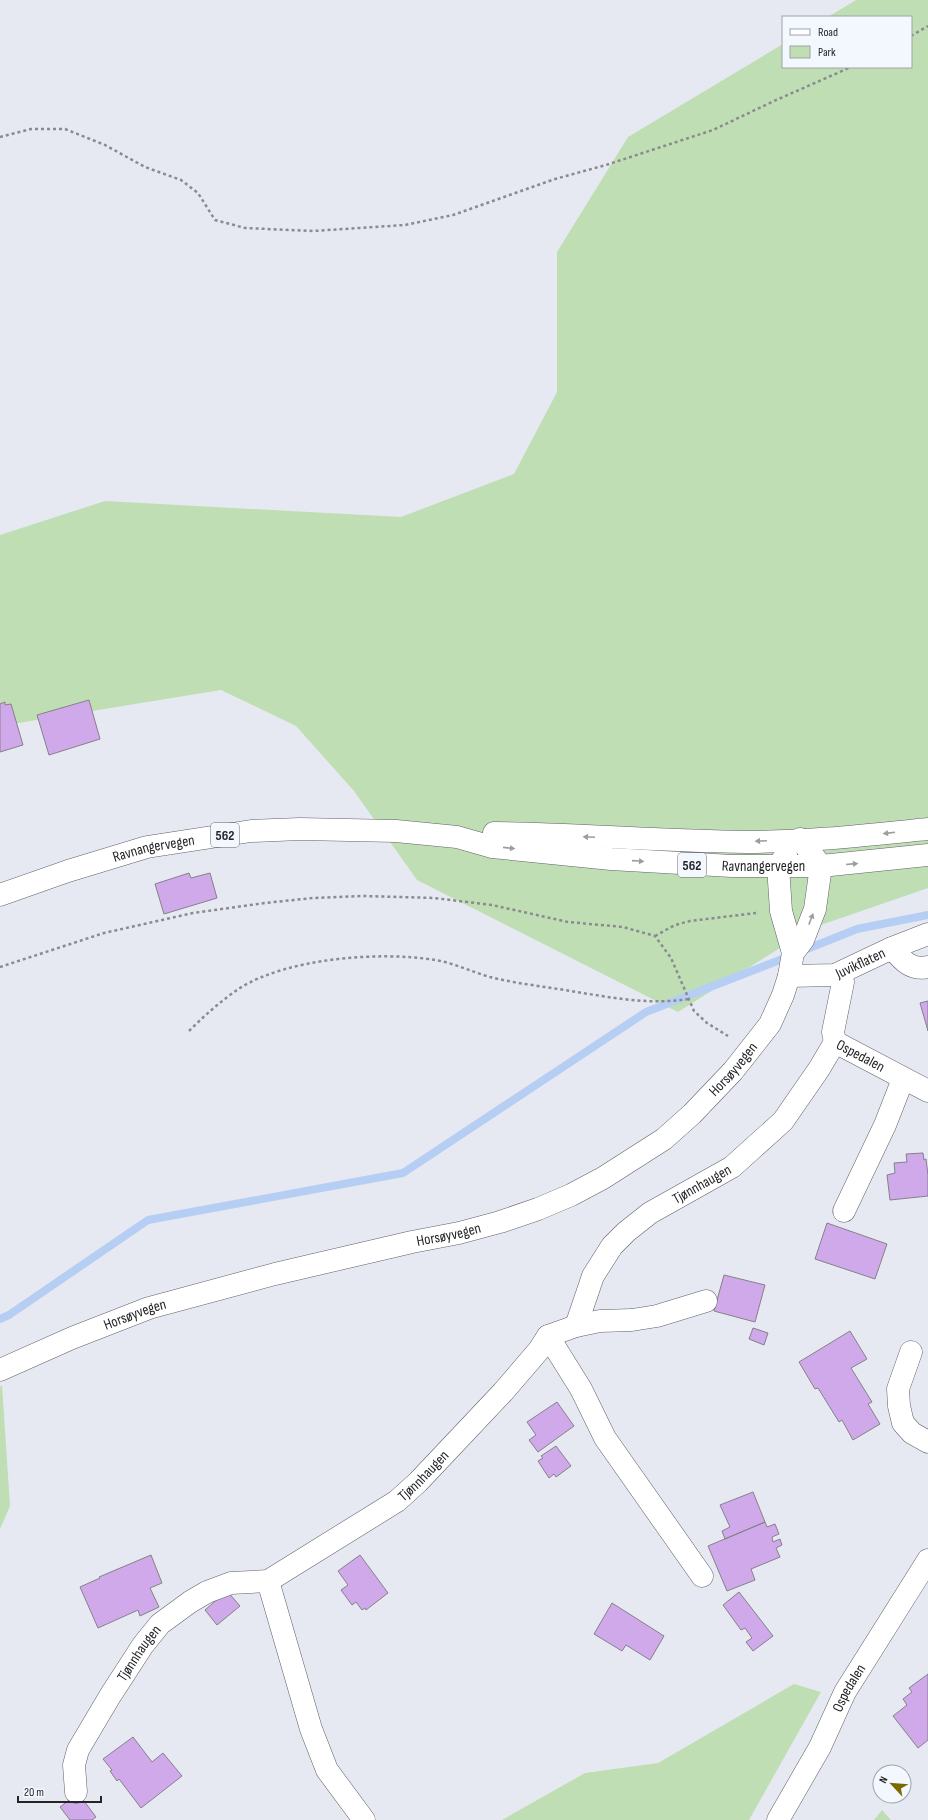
<svg xmlns="http://www.w3.org/2000/svg" width="928" height="1820" font-family="'Sofia Sans Condensed',sans-serif">
  <style>
    .green { fill: #c0deb4 }
    .lines { fill: none; stroke-linecap: round; stroke-linejoin: round }
    .stream { stroke: #b6cef4; stroke-width: 8 }
    .building { fill: #d0a9ea; stroke: #858188 }
    .minor-casing { stroke: #5e6168; stroke-width: 23 }
    .major-casing { stroke: #5e6168; stroke-width: 23 }
    .path { stroke: #898b90; stroke-width: 2.5; stroke-dasharray: 3 3; stroke-linecap: butt }
    .minor { stroke: #fff; stroke-width: 22 }
    .major { stroke: #fff; stroke-width: 22 }
    .oneway { fill: #9c9d9e }
    .labels { text-anchor: middle; dominant-baseline: central; stroke-width: 3; stroke-linejoin: round; paint-order: stroke }
    .shield { fill: #f3f7fe; stroke: #626468; stroke-width: 1 }
    .shield-label { font-size: 14px; font-weight: bold; fill: #242528 }
    .street-label { font-size: 15px; fill: #242528; stroke: #f3f7fe }
  </style>
  <rect width="100%" height="100%" fill="#e6e9f1"/>
  <path class="green" d="M856,0H928V888L812,928L678,1012L417,880L354,791L296,726L221,690L0,726V535L105,501L401,517L514,474L557,392V252L628,137L783,44V67H911V17H828Z
    M2,1385L10,1506L0,1529V1387Z
    M794,1684L821,1692L749,1820H502L585,1773L658,1763Z
    M882,1810L891,1820H874Z"/>
  <g class="lines">
    <path class="stream" d="M802,951L857,929L928,915
      M0,1319L9,1315L148,1220L403,1173L646,1012L790,956"/>
  </g>
  <path class="building" d="M89,700L100,739L49,755L37,715Z
    M5,702V705L11,704L23,745L0,752V704Z
    M189,873L191,878L210,873L217,898L164,914L155,884Z
    M928,1001V1031L920,1003Z
    M923,1153L924,1160L926,1159L928,1175V1196L890,1200L887,1175L895,1173L894,1163L907,1162L906,1154Z
    M827,1223L887,1244L875,1279L815,1259Z
    M724,1275L765,1285L755,1322L714,1311Z
    M753,1328L768,1333L764,1345L749,1339Z
    M850,1331L867,1359L851,1368L872,1402L868,1404L880,1424L853,1440L842,1420L839,1422L818,1388L815,1389L799,1362Z
    M557,1402L574,1426L538,1452L529,1440L536,1435L527,1422Z
    M556,1446L571,1466L556,1477L554,1474L549,1478L538,1461L543,1458L541,1456Z
    M753,1492L765,1522L725,1539L722,1531L730,1527L720,1505Z
    M765,1522L767,1527L775,1524L779,1534L772,1537L773,1542L780,1539L782,1545L776,1548L780,1557L751,1569L755,1580L727,1591L708,1546Z
    M151,1555L162,1583L150,1588L159,1607L140,1616L138,1610L98,1628L80,1587L100,1578L99,1577Z
    M360,1555L388,1593L366,1610L365,1608L362,1610L356,1602L352,1605L341,1590L348,1585L338,1571Z
    M227,1591L240,1606L217,1625L205,1610Z
    M739,1592L773,1636L753,1651L746,1642L752,1638L745,1628L741,1630L723,1605Z
    M612,1603L664,1636L650,1660L626,1645L622,1651L594,1634Z
    M928,1674V1740L918,1748L893,1716L907,1705L903,1699L912,1692L909,1688Z
    M133,1737L152,1762L163,1753L182,1776L141,1808L119,1779L117,1781L110,1771L112,1770L103,1759Z
    M78,1793L96,1817L92,1820H70L60,1807Z"/>
  <g class="lines">
    <defs>
      <g id="minor">
        <path d="M892,948C902,960 911,971 928,967"/>
        <path id="s1" d="M789,976L835,975L892,948L928,934"/>
        <path id="s2" d="M835,1042L928,1091"/>
        <path d="M835,1042L833,1032L843,982L835,975"/>
        <path d="M844,1211L885,1125L903,1079"/>
        <path id="s3" d="M576,1326L593,1276L612,1246L626,1232L650,1213L732,1167L783,1121L819,1069L835,1042"/>
        <path d="M548,1336L581,1389L605,1438L702,1576"/>
        <path d="M911,1352L898,1389L899,1406L903,1423L912,1433L928,1442"/>
        <path d="M268,1581L311,1729L327,1770L364,1820"/>
        <path id="s4" d="M76,1792L74,1765L78,1750L110,1696L143,1645L160,1624L190,1602L207,1592L231,1583L268,1581L397,1501L418,1482L503,1392L539,1350L548,1336L576,1326L600,1321L632,1320L657,1316L706,1301"/>
        <path id="s5" d="M778,1820L820,1747L845,1692L928,1560"/>
      </g>
      <g id="major">
        <path d="M494,833C578,834 662,841 746,842C807,842 868,835 928,829"/>
        <path d="M786,855L778,866L781,911L793,953"/>
        <path id="s6" d="M0,895L68,871L147,847L251,831L300,829L396,831L457,837L492,847L611,859L732,866H821L928,855"/>
        <path id="s7" d="M0,1370L72,1338L149,1308L275,1274L412,1242L459,1233L500,1222L538,1209L571,1195L603,1178L664,1139L692,1114L733,1071L770,1024L783,995L789,976L793,953L803,940L815,909L821,866L800,839"/>
      </g>
    </defs>
    <use href="#minor" class="minor-casing"/>
    <use href="#major" class="major-casing"/>
    <path class="path" d="M911,36L928,26
      M0,137L31,129H65L105,145L145,167L181,180L198,193L215,220L245,228L313,231L405,225L453,215L555,179L606,165L713,130L774,101L851,67
      M655,936L675,925L690,921L756,913
      M0,967L104,933L193,913L265,903L313,898L363,896L434,898L492,905L568,922L623,927L655,936L671,958L694,1011L707,1023L728,1036
      M189,1031C205,1015 222,1000 240,988C288,958 380,951 435,960C454,963 472,972 490,977C518,984 548,987 577,992C613,998 651,1005 688,999"/>
    <use href="#minor" class="minor"/>
    <use href="#major" class="major"/>
  </g>
  <defs><path id="oneway-solid" d="M-6-.8H1V-3.2L6.5 0L1 3.2V.8H-6Z"/></defs>
  <g class="oneway">
    <use href="#oneway-solid" transform="translate(889 833) rotate(173)"/>
    <use href="#oneway-solid" transform="translate(589 837) rotate(-177)"/>
    <use href="#oneway-solid" transform="translate(761 841) rotate(177)"/>
    <use href="#oneway-solid" transform="translate(509 848) rotate(6)"/>
    <use href="#oneway-solid" transform="translate(638 861) rotate(4)"/>
    <use href="#oneway-solid" transform="translate(852 864) rotate(-5)"/>
    <use href="#oneway-solid" transform="translate(811 919) rotate(-69)"/>
  </g>
  <g class="labels">
    <g class="shield">
      <rect x="211" y="823" width="28" height="24" rx="3"/>
      <rect x="678" y="853" width="28" height="24" rx="3"/>
    </g>
    <g class="shield-label">
      <text x="225" y="835">562</text>
      <text x="692" y="865">562</text>
    </g>
    <g class="street-label">
      <text stroke="none"><textPath href="#s6" startOffset="161">Ravnangervegen</textPath></text>
      <text stroke="none"><textPath href="#s6" startOffset="775">Ravnangervegen</textPath></text>
      <text stroke="none"><textPath href="#s1" startOffset="74">Juvikflaten</textPath></text>
      <text stroke="none"><textPath href="#s2" startOffset="29">Ospedalen</textPath></text>
      <text stroke="none"><textPath href="#s7" startOffset="806">Horsøyvegen</textPath></text>
      <text stroke="none"><textPath href="#s3" startOffset="198">Tjønnhaugen</textPath></text>
      <text stroke="none"><textPath href="#s7" startOffset="470">Horsøyvegen</textPath></text>
      <text stroke="none"><textPath href="#s7" startOffset="146">Horsøyvegen</textPath></text>
      <text stroke="none"><textPath href="#s4" startOffset="501">Tjønnhaugen</textPath></text>
      <text stroke="none"><textPath href="#s4" startOffset="157">Tjønnhaugen</textPath></text>
      <text stroke="none"><textPath href="#s5" startOffset="150">Ospedalen</textPath></text>
    </g>
  </g>
  <rect x="782" y="16" width="130" height="52" fill="#f3f7fe" stroke="#a0a3a8"/>
  <rect x="790" y="29" width="20" height="6" fill="#ffffff" stroke="#a0a3a8"/>
  <text x="818" y="36" font-size="12" fill="#242528">Road</text>
  <rect x="790" y="46" width="20" height="12" fill="#c0deb4" stroke="#a0a3a8"/>
  <text x="818" y="56" font-size="12" fill="#242528">Park</text>
  <g transform="translate(892 1784) rotate(296)"><circle r="19" fill="#f3f7fe" stroke="#a0a3a8"/>
  <path d="M0-3L7 15L0 10L-7 15Z" fill="#7c6900"/>
  <text y="-6" font-size="11" font-weight="bold" text-anchor="middle" fill="#242528">N</text>
  </g>
  <path d="M18 1796v6h83v-6" fill="none" stroke="#242528" stroke-width="2"/>
  <text x="24" y="1796" font-size="12" fill="#242528" stroke="#f3f7fe" stroke-width="3" paint-order="stroke">20 m</text>
</svg>
